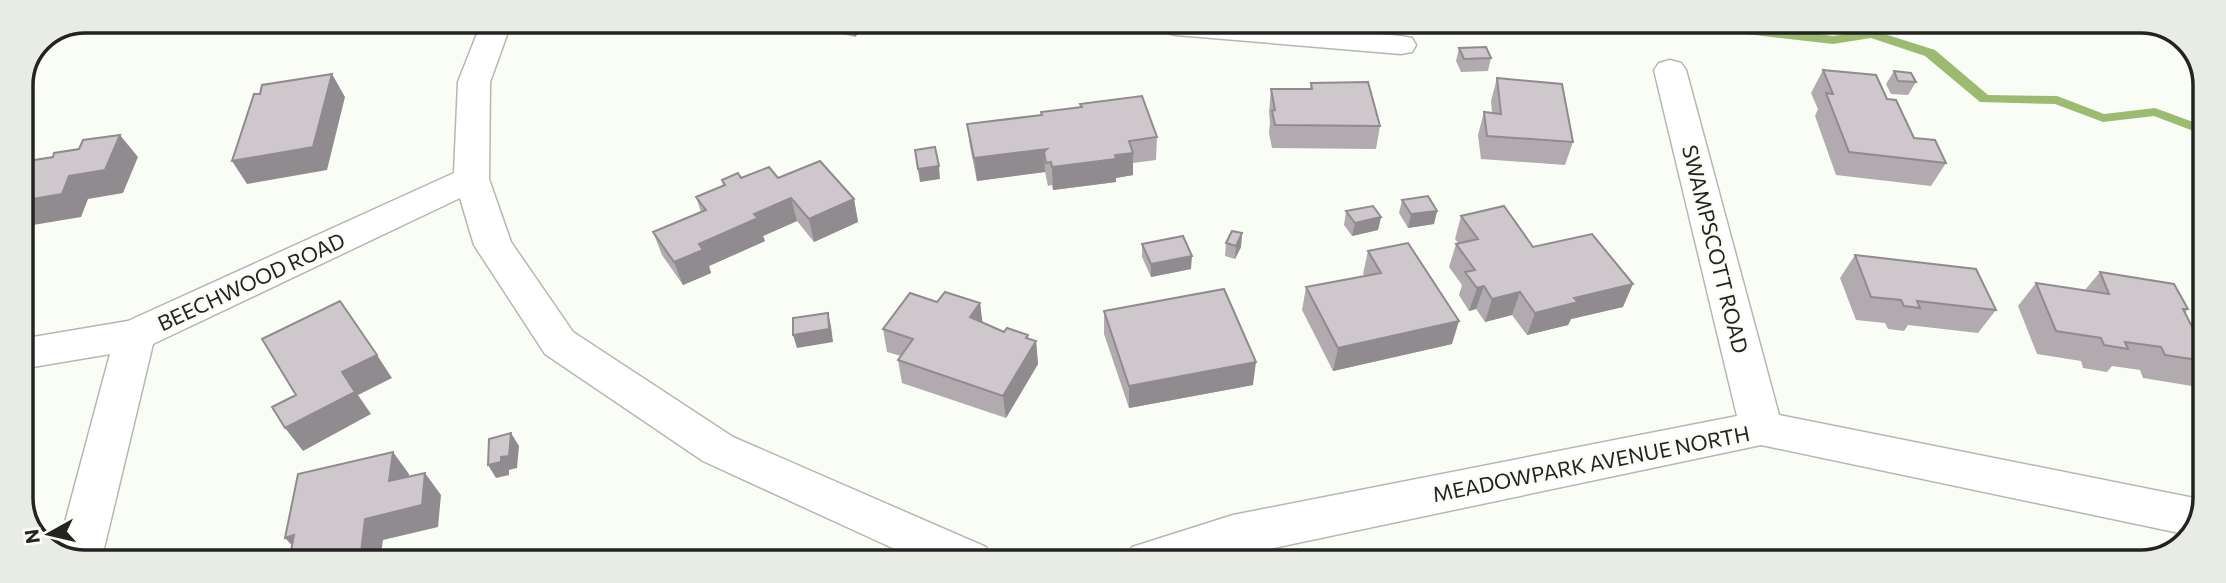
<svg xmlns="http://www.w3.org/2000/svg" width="2226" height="583" font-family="Commissioner,sans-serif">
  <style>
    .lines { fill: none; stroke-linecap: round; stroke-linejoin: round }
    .stream { fill: #9dbb70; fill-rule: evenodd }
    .minor-casing { stroke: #b5b8b2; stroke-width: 3 }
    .minor { fill: #fff; fill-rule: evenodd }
    .wall { fill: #b1abaf }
    .shaded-wall { fill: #908b8e }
    .building { fill: #cec7cb; stroke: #908b8e; stroke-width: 2 }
    .labels { text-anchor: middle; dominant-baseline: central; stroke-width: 5; stroke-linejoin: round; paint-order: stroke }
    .street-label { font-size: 21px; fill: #232421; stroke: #fafdf6 }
    .rim { fill: none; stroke: #232421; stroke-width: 3.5 }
  </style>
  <rect width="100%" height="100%" fill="#fafdf6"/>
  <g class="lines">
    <path class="stream" d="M1705,22H1727L1833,36L1872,30L1935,50L1988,95L2057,96L2104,114L2155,108L2204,126V135L2154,116L2103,122L2055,104L1980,102L1925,56L1871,38L1833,44L1745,34L1707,25Z"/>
    <defs>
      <path id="minor" d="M482,21H512L490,82L489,179L511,242L573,332L733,437L986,547L992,561H921L703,461L545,354L474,245L460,198L153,344L101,561H72L57,552L110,354L21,369V339L128,321L454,173L458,82Z
        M1141,22H1234L1401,36L1412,38L1416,45L1412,52L1401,54L1176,35L1145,28Z
        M1670,60L1681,63L1686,70L1779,415L2204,500V511L2189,535L1761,445L1212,561H1126L1132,547L1233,515L1737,416L1654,70L1659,63Z"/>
    </defs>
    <use href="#minor" class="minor-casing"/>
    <use href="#minor" class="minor"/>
  </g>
  <path class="wall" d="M291,21H386L383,25L295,27Z
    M818,21H869L855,37L819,28Z
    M1459,48L1491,58L1488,71L1461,72L1456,61Z
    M1823,70L1887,99L1914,138L1946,163L1931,186L1836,175L1815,116L1818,109L1811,93Z
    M1894,71L1916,82L1908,95L1891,94L1886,84Z
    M1497,78L1573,142L1565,165L1481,159L1478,135L1484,112L1492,113L1491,101Z
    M1311,83L1380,126L1376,149L1272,148L1269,133L1270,123L1269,112L1271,89H1310Z
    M1080,104L1157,137L1156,160L1133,163V175L1116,178V182L1053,190L1052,185L1048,186L1045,172L977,181L970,147L967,124L1041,115V112L1081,107Z
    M741,178H778L854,199L858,222L814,242L797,221L763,236L765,241L709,266L711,273L683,285L662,255L653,232L701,212L696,197L723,186L722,180Z
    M1402,200L1437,211L1434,224L1408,228L1399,213Z
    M1346,211L1381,217L1378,230L1352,236L1344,225Z
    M1461,216L1533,247L1623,307L1571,319L1568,325L1527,335L1512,315L1485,322L1476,309L1469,311L1459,295L1462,285L1449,267L1456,244L1458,243L1455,239Z
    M1242,233L1241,247L1235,259L1225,256L1226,243Z
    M1142,244L1191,269L1151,277L1142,257Z
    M1368,251L1452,344L1333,371L1302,310L1306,287L1365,276L1363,274Z
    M1855,255L1996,310L1978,333L1908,325L1904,331L1888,329L1885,323L1856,320L1840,278Z
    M2100,272L2188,309L2185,313L2204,350V374L2192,386L2143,378L2140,370L2112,366L2107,372L2083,368L2081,361L2037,354L2018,306L2036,283L2085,290Z
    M980,303L982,322L1004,332L1036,341L1038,364L1006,418L902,383L898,360L901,356L887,352L883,329Z
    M1104,311L1253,385L1129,408L1104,334Z"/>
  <path class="shaded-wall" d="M852,21H869L855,37Z
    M332,74L345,97L327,170L247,184L232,161Z
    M120,135L138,157L123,193L88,199L81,217L21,227V201L69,176Z
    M1047,149L1044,152L1045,172L977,181L974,158Z
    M1133,153V175L1116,178V182L1053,190L1052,167Z
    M939,166L940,179L920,182L918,169Z
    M791,198L797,221L763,236L765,241L709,266L711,273L683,285L674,262L699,244L754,214Z
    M854,199L858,222L814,242L809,219Z
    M1437,211L1434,224L1408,228L1411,214Z
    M1381,217L1378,230L1352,236L1355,223Z
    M1242,233L1241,247L1235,259L1236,246Z
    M1192,256L1191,269L1151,277V264Z
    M1633,284L1623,307L1571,319L1568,325L1527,335L1535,313L1574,298Z
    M1484,286L1476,309L1469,311L1477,288Z
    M1520,292L1512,315L1485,322L1492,299Z
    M980,303L983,326L970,317Z
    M828,313L831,326L833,342L797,348L793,335Z
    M1459,321L1452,344L1333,371L1338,348Z
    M1028,335L1030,353L1036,341L1038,364L1006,418L1003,396L1026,338Z
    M377,355L392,378L358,395L371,414L303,451L285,428L342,372Z
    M1256,362L1253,385L1129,408V386Z
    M511,433L519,446L517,468L509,470V475L496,478L488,465L501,457Z
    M393,452L409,474L406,503L389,481Z
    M425,473L441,495L438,527L383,540L380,561H360L365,519Z
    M294,535L305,559L285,538Z"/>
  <path class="building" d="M1486,47L1491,58L1464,59L1459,48Z
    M1823,70L1876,75L1887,99L1896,100L1914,138L1935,140L1946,163L1849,152L1826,93L1833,94Z
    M1894,71L1911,73L1916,82L1898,81Z
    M332,74L313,147L232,161L254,94H260L262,85Z
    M1497,78L1562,84L1573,142L1487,136L1484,112L1501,114Z
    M1368,82L1380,126L1275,125L1272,111L1275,110L1271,89H1312L1311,83Z
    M1142,96L1157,137L1129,141L1133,153L1115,155L1116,159L1052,167L1051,162L1046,163L1044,152L1047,149L974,158L967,124L1042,115L1041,112L1082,107L1080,104Z
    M120,135L105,170L69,176L62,194L21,201V162L53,157L54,153L79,149L83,140Z
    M935,147L939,166L918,169L915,150Z
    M820,161L854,199L809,219L791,198L754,214L758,218L699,244L703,250L674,262L653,232L706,210L696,197L725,185L722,180L738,173L741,178L769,167L778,178Z
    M1428,196L1437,211L1411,214L1402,200Z
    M1373,206L1381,217L1355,223L1346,211Z
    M1504,206L1533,247L1592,234L1633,284L1574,298L1578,302L1535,313L1520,292L1492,299L1484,286L1477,288L1465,272L1475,270L1456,244L1478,239L1461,216Z
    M1232,231L1242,233L1236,246L1226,243Z
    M1183,236L1192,256L1151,264L1142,244Z
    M1408,243L1459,321L1338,348L1306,287L1381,273L1368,251Z
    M1855,255L1976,269L1996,310L1917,301L1920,308L1904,306L1901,300L1871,297Z
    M2100,272L2174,284L2188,309H2183L2204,350V361L2165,355L2161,347L2125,342L2128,349L2104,345L2101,338L2056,331L2036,283L2109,294Z
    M1224,289L1256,362L1129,386L1104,311Z
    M945,292L980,303L970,317L1004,332L1007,328L1028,335L1026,338L1036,341L1003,396L898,360L913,339L883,329L910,293L937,302Z
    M340,301L377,355L342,372L355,392L285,428L272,407L296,395L262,339Z
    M828,313L829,329L793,335V318Z
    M511,433L509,456L501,457V462L488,465L489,439Z
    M393,452L389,481L425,473L422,505L365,519L360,561H289L294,535L285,538L298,474Z"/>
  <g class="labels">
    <g class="street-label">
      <text transform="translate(1716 249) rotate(76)">SWAMPSCOTT ROAD</text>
      <text transform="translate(251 281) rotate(-25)">BEECHWOOD ROAD</text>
      <text transform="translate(1591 463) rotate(-11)">MEADOWPARK AVENUE NORTH</text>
    </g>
  </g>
  <path d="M0 0H2226V583H0ZM85 33H2141A52 52 0 0 1 2193 85V498A52 52 0 0 1 2141 550H85A52 52 0 0 1 33 498V85A52 52 0 0 1 85 33Z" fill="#e9ece5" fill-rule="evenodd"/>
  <path class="rim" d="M85 33H2141A52 52 0 0 1 2193 85V498A52 52 0 0 1 2141 550H85A52 52 0 0 1 33 498V85A52 52 0 0 1 85 33Z"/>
  <g transform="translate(49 534) rotate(262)" stroke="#fafdf6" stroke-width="5" paint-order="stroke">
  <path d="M0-5L12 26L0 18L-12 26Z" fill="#232421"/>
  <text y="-10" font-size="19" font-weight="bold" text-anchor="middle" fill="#232421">N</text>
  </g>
</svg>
